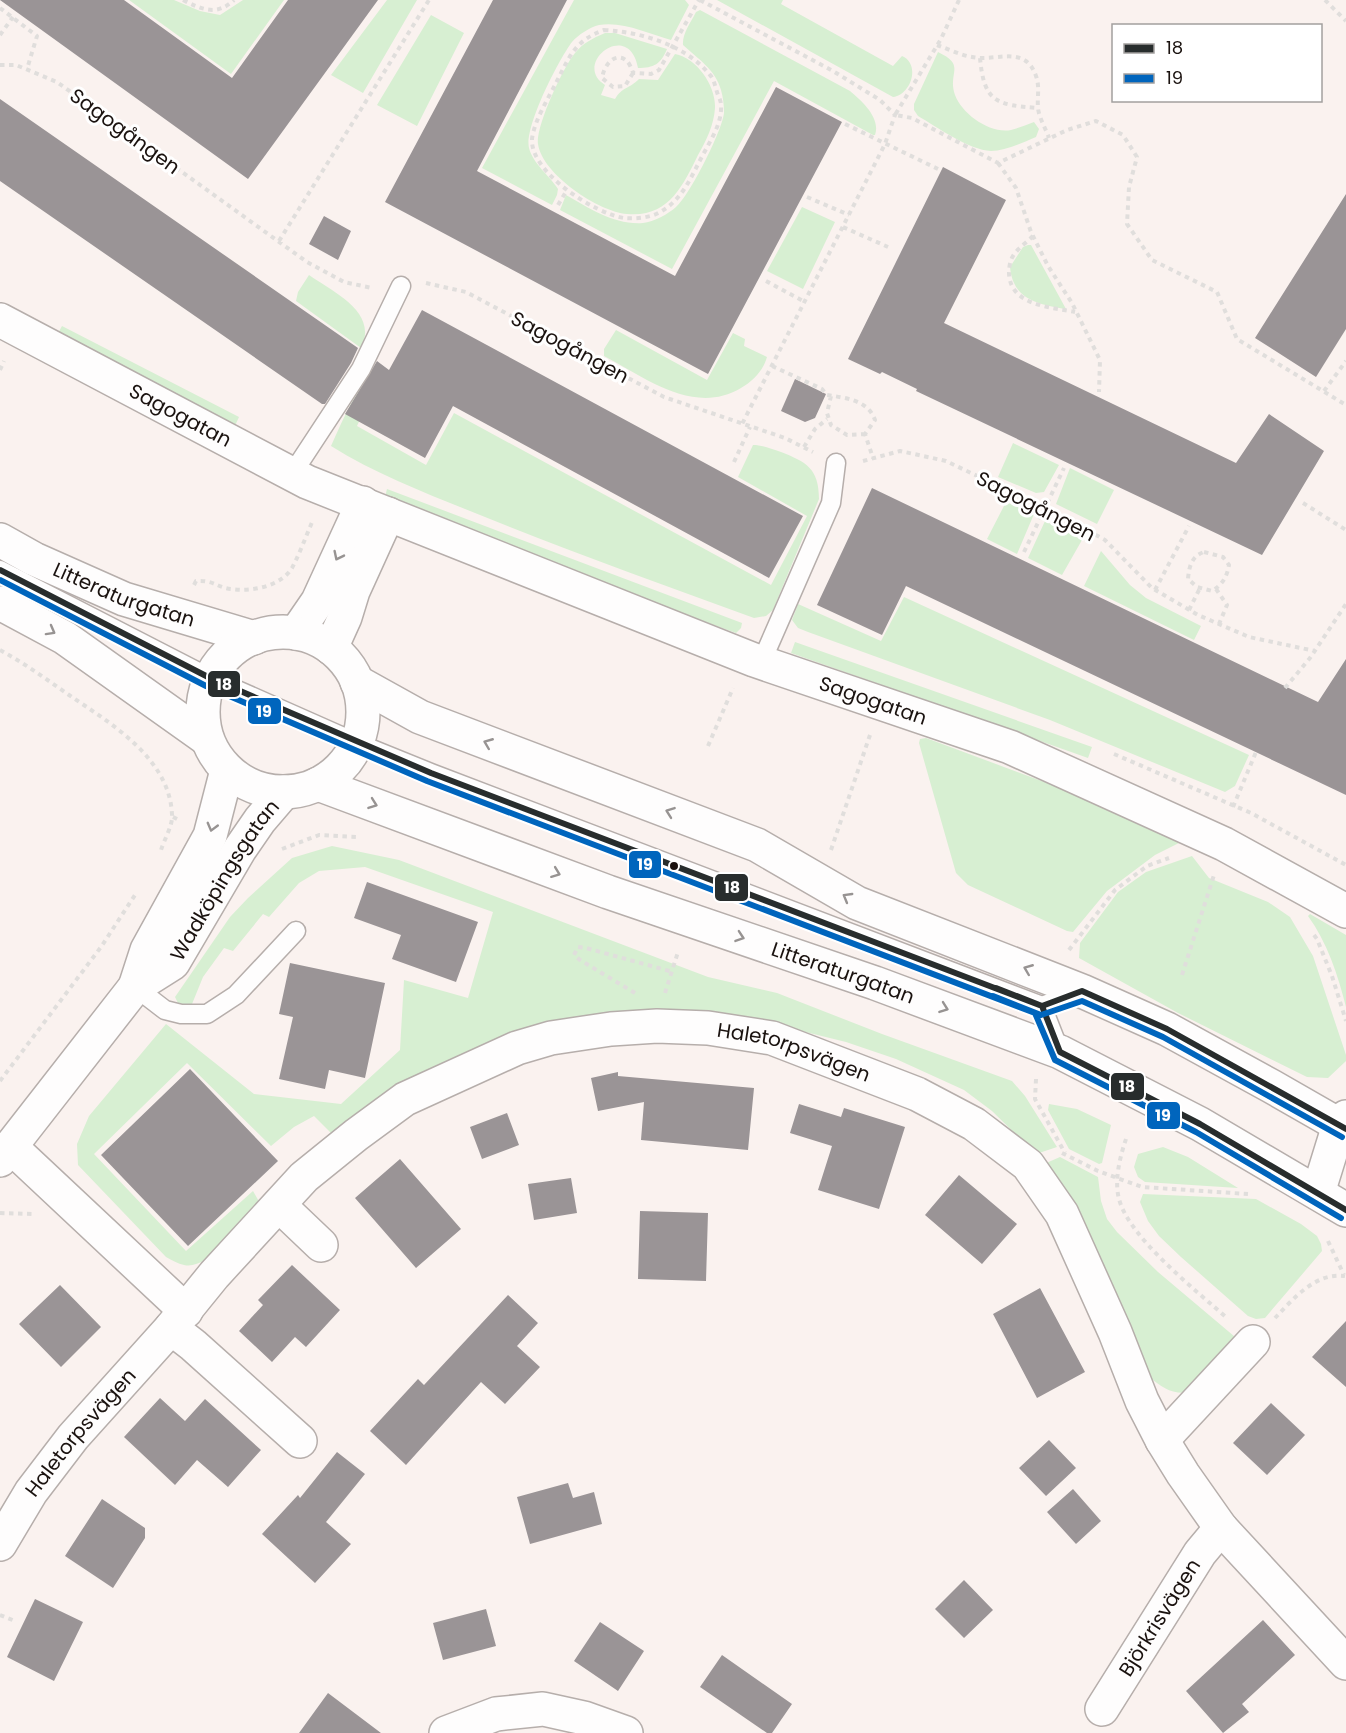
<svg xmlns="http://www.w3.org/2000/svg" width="1346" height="1733" font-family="Poppins,sans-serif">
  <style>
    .green { fill: #d7efd2 }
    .building { fill: #9a9496 }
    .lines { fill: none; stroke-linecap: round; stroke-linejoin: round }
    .service-casing { stroke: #b6aeab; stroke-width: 21 }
    .minor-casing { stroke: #b6aeab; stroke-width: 36 }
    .tertiary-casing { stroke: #b6aeab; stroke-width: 36 }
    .path { stroke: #e0dedc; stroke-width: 4; stroke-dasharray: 4.5 4.5; stroke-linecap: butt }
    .service { stroke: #fefdfd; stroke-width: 18 }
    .minor { stroke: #fefdfd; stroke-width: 33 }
    .tertiary { stroke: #fefdfd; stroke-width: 33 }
    .bus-1-casing { stroke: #fff; stroke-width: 10 }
    .bus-2-casing { stroke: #fff; stroke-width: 10 }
    .bus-1 { stroke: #282d2d; stroke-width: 6 }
    .bus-2 { stroke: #0065bd; stroke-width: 6 }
    .oneway { stroke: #979392 }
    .bus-dot { fill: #1a120f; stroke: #fff; stroke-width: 2 }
    .labels { text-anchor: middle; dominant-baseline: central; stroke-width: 6; stroke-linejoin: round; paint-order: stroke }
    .street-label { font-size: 20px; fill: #1a120f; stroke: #fff }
    .line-badge { stroke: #fff; stroke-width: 2 }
    .badge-label { font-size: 16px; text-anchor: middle; font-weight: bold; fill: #fff }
  </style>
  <rect width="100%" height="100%" fill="#faf2ef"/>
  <path class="green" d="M129,0H174L200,11L220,15L243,0H284L231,74Z
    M387,0H417L363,93L331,75Z
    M574,0H685L689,5L671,40C649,34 623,21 599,25C590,27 578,35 572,42C559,59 524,127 529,148C533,164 550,176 558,189L557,195L552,205L482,168Z
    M717,0H783L781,4L893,66L902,56C921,64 911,95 893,97Z
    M700,10L850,91C862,101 881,118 875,135H873L774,81L672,269L560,210L566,195C591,209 614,225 643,223C654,222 668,214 676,207C690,195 722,131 724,113C724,105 723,97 721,90C715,69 698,59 683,45C682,34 691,22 696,12Z
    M431,15L464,33L417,126L377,105Z
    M605,33H615L667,49C661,64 654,68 638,68C629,18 571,64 605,85L601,95L615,99C622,87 629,89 639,79L658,80L675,54C697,58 716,86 715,108C714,125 706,141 698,155C683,186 668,218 627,214C599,212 542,174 538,144C535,128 563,67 575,53C583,43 593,38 605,33Z
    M938,52C967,66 947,72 955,95C962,114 990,134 1011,130C1019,128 1026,125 1034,122L1039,129L1036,137C1022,143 1005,151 991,151C969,150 937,127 918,116L914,110V104Z
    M802,207L835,222L803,289L767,271Z
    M1028,245H1031L1066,309C1038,304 1013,300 1010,267L1023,247Z
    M309,275C333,292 379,312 361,348L296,301L298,292Z
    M62,326L239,417L234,428L57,335Z
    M616,330L707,380L733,333L745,339L744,346L767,357C763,371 753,381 741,388C694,416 646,378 604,356V349Z
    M377,365L384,368L357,426L426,465L454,413L771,585L807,516L738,477L753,445C763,445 771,449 781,452C806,462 819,468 819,499L773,610L766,616L754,618C664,585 574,553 485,517C433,496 379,476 331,446C344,417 356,389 377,365Z
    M1013,443L1059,465L1044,492L1036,493L998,477Z
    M1070,468L1114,490L1097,524L1056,504Z
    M387,489L742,623L741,628L736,633L553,567L385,497Z
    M1006,502L1034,514L1017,554L987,539Z
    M1045,521L1082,540L1062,575L1028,558Z
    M1101,551L1130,585L1146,598L1201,626L1194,640L1084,586Z
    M904,597L1249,755L1235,786L1225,792L1050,720L808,632L798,628L792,620L798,604L881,641Z
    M795,642L1092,747L1088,758L791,653Z
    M926,738L1066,790L1181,842L1155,855L1107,891L1073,932L1067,931L968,885L956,873L919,743L920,739Z
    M332,846L399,860L708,977L777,993L882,1034L1012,1081L1025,1096L1057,1147L1036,1154L992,1111L964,1090L896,1059L846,1042L769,1023L522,1032L477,1048L439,1065L400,1086L332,1134L314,1116L294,1127L271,1146L187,1063L94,1154L186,1251L253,1191L261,1205C245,1222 209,1271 184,1265C178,1264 172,1260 166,1257L78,1165L77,1144L89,1116L166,1024L254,1094L341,1104L400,1050L404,980L468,998L493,912L365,867L319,871L299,883L269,917L263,914L233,951L224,948L203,977L192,1004L184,1006L178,1003L175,997L230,917L248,898L292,858Z
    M1192,856L1209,878L1268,902L1290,917L1313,956L1346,1055V1061L1328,1078L1307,1077L1178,1013L1079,958L1080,943L1118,892L1146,872Z
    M1310,914L1346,935V1007C1338,975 1327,942 1308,916Z
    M1049,1104L1077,1109L1111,1125L1102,1163L1099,1164L1069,1149L1048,1110Z
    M1163,1147L1188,1157L1238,1188L1145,1182L1138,1177L1134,1167L1138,1154Z
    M1060,1157L1098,1177L1101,1201L1107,1219L1117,1232L1158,1272L1241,1342L1191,1392C1172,1395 1163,1388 1149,1377L1079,1214L1061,1183L1044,1164Z
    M1143,1194L1256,1199L1301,1224L1317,1236L1321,1244L1322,1251L1265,1318L1256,1319L1248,1316L1181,1257L1159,1236L1148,1221L1140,1202Z"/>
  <path class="building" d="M0,0H124L232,78L288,0H378L248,179Z
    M493,0H567L477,171L675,276L776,87L842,122L708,374L385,202Z
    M0,99L358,348L351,363L325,404H322L0,181Z
    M943,167L1006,200L944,323L1236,463L1269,414L1324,451L1262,555L916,391L917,389L882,372L880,374L848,359Z
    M1346,194V329L1316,377L1255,338Z
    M324,216L351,231L338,260L309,244Z
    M422,310L803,516L769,578L453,406L425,458L345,414L377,361L389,370Z
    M795,379L826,394L815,418L805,422L781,411Z
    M872,488L1318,702L1346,659V795L906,586L882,635L817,605Z
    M367,882L478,922L456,982L392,959L401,935L354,918Z
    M290,963L385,983L365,1078L329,1070L325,1089L279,1079L293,1017L279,1014Z
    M190,1069L278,1161L188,1246L101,1155Z
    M618,1072V1076L754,1088L748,1150L641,1140L644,1102L598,1111L591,1078Z
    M799,1104L841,1117L844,1108L905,1127L879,1209L818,1190L832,1146L790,1133Z
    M507,1113L519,1145L482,1159L470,1127Z
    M400,1159L461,1229L416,1268L355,1198Z
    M959,1175L1017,1224L982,1264L925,1215Z
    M571,1178L577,1213L534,1220L528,1184Z
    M640,1211L708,1213L706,1281L638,1279Z
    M292,1265L340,1310L306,1347L295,1337L272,1362L239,1331L263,1305L258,1300Z
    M60,1285L101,1327L61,1367L19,1324Z
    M1040,1288L1085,1372L1037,1398L993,1314Z
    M508,1295L538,1323L517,1346L540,1367L505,1404L481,1382L406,1465L370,1431L418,1379L424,1385Z
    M1346,1321V1387L1312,1357Z
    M160,1398L185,1421L205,1399L261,1450L228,1487L197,1460L175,1485L124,1437Z
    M1271,1403L1305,1435L1267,1475L1233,1443Z
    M1049,1440L1076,1468L1046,1496L1019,1468Z
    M337,1452L365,1474L326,1522L351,1544L315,1583L262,1534L298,1495L300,1498Z
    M568,1483L573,1498L594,1492L602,1524L530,1544L517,1497Z
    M1073,1489L1101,1521L1076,1544L1047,1512Z
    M102,1499L145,1528V1538L113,1588L65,1556Z
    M964,1580L993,1610L964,1638L935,1609Z
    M35,1599L83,1622L54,1681L7,1657Z
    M486,1609L496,1646L443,1660L433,1623Z
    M1263,1620L1295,1655L1242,1704L1249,1712L1223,1733L1186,1691Z
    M600,1622L644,1651L618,1691L574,1661Z
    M722,1655L792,1704L772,1733H767L700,1687Z
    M328,1693L381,1733H299Z"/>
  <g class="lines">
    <defs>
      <path id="service" d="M292,474L361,369L401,286
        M0,570L210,678L357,743L431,773L1042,1006L1080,992
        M761,663L831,503L836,463
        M135,987L165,1010L181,1014H207L236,995L296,931
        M1042,1006L1060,1052"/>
      <g id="minor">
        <path id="s1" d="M0,320L307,482L754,660L1010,747L1224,844L1346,911"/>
        <path d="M296,633L318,601L363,503"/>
        <path d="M331,648L345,617L353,591L388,514"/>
        <path d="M135,987L147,950L210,836L227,770"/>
        <path d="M11,1147L186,1311"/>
        <path id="s2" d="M0,1160L135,987L173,963L240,849L260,820L284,792"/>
        <path d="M1318,1193L1339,1125L1346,1117"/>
        <path d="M279,1205L321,1245"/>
        <path d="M171,1328L193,1345L300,1441"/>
        <path d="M1162,1440L1253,1342"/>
        <path id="s3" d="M0,1544L31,1492L73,1437L171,1328L214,1275L304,1177L356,1135L405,1099L517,1048L551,1038L611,1029L657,1026L708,1028L772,1038L917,1094L974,1124L1028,1165L1062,1214L1115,1332L1142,1401L1162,1440L1183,1474L1221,1528L1346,1663"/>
        <path id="s4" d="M1102,1709L1200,1553L1221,1528"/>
        <path d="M446,1733L496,1714L543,1709L584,1718L626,1733"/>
      </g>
      <g id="tertiary">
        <path id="s5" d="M0,540L34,559L124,599L254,638"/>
        <path d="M0,603L65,638L207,739"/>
        <circle cx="283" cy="712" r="80"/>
        <path d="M357,682L420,717L757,845L857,903L1082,991L1167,1029L1271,1086L1346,1129"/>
        <path id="s6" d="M318,784L608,892L875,983L1060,1052L1200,1124L1346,1210"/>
      </g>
    </defs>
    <use href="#service" class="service-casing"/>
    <use href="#minor" class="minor-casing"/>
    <use href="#tertiary" class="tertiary-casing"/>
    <path class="path" d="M183,0C203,10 217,16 234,0
      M700,0L833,71L880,100L895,115L885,144L742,424
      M959,0L941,39L895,115L912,118L998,163L1067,130L1096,121L1123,135L1137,157L1129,187L1127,224L1152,260L1217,292L1237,339L1346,405
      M1325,0L1346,21
      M0,8L37,36L27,69
      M604,30C641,32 686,45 710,75C714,79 715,86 717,92C718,96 721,100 721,105C722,122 713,136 705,151C692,174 684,199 660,212C650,218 635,219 624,218C596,214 530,173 532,139C534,121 549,97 557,81C570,55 576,40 604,30Z
      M0,35L13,17
      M937,45C948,49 960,55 972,57C996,62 1025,44 1036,76C1040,87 1037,97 1038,108C1039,118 1046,129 1049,138
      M980,58C984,102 996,105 1038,108
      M0,65H16L57,82L307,262L344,282L372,288
      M633,73L625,86L613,87L602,78C606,56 626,48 633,73L651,74L659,70L699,0
      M845,124L938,169
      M998,163L1016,188L1031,232L1048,266L1072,303L1100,360L1099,392
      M807,197L849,215
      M558,205L567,190
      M843,227L888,247
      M1033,236C1027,242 1018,248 1013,256C1010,260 1009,268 1009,273C1010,306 1051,307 1075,312
      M279,241L429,0
      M766,281L805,302
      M426,283L466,292L664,397L785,438L813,452
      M772,366L822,389L827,395C846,398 868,400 875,420L865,434L873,458
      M0,370L4,361
      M1324,391L1346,361
      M831,396L827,413L831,425L847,435L865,434
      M804,447L815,429L827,419
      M863,461L900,451L946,461L1071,521L1105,540L1152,588L1198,615L1249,637L1315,651
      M734,462L750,427
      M1303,503L1346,530
      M1024,552L1064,468
      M1204,552L1223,557L1229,565C1227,577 1222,585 1212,591L1197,587L1188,579C1189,566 1192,556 1204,552Z
      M194,585L196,581C215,580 217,588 232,589C252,592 281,586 292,568C300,553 306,536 313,520
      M1216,589L1227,605L1219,624
      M1155,590L1189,526
      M1189,610L1200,588
      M0,650C24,663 46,679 69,695C110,723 170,758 172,815C173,825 164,840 161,850
      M1285,688L1310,658L1346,604
      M708,746L733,688
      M1114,754L1251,813L1346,865
      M1233,807L1256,752
      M173,817L181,821
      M282,849L319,835L356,837
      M831,850L870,735
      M1314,935L1317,939L1332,976L1346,1021
      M1069,950L1115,890L1147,866L1169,858
      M1182,975L1214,875
      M635,993L580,960L574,955L578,947L586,948L673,972
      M665,993L678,952
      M1036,1079L1035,1099L1065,1153
      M0,1081L101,947L135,895
      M1126,1139C1120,1157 1114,1180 1119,1199C1129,1238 1197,1291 1228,1319
      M1062,1153L1098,1171L1142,1187L1248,1194
      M0,1213L32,1214
      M1328,1241L1344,1275
      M1275,1318C1294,1298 1316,1272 1345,1276
      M0,1615L15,1621"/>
    <use href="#service" class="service"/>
    <use href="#minor" class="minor"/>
    <use href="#tertiary" class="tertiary"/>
    <defs>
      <path id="bus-1" d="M0,570L210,678L431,773L1042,1006L1060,1052L1200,1124L1346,1210
        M996,988L1042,1006L1082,991L1167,1029L1346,1129"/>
      <path id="bus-2" d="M0,580L206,686L427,781L1035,1013L1055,1060L1196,1132L1341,1218
        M993,996L1041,1015L1082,1001L1163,1037L1342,1137"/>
    </defs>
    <use href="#bus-1" class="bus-1-casing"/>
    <use href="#bus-2" class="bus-2-casing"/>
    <use href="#bus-1" class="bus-1"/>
    <use href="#bus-2" class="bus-2"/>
  </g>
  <defs><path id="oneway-chevron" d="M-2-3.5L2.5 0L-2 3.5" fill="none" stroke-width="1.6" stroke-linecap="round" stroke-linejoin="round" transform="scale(1.5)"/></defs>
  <g class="oneway">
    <use href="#oneway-chevron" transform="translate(338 556) rotate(116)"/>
    <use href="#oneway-chevron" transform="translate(51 631) rotate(29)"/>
    <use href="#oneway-chevron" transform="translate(488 743) rotate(-158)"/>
    <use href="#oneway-chevron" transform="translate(373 804) rotate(20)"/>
    <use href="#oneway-chevron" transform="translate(670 812) rotate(-160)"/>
    <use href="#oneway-chevron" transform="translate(212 827) rotate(105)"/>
    <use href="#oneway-chevron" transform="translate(556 873) rotate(21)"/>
    <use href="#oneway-chevron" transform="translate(847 897) rotate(-150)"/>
    <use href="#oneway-chevron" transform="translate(740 937) rotate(19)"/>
    <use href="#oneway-chevron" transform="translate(1028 969) rotate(-158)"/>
    <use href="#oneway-chevron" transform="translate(944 1008) rotate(20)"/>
  </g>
  <circle class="bus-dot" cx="674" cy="866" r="5"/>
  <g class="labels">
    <g class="street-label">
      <text transform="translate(125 131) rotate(36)">Sagogången</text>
      <text transform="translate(570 347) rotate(28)">Sagogången</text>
      <text stroke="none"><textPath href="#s1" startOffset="204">Sagogatan</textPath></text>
      <text transform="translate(1036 506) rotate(27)">Sagogången</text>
      <text stroke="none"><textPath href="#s5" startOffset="136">Litteraturgatan</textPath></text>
      <text stroke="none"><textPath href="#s1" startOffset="954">Sagogatan</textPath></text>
      <text stroke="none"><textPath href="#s2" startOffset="362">Wadköpingsgatan</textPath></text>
      <text stroke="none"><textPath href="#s6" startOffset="558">Litteraturgatan</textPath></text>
      <text stroke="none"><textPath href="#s3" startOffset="1011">Haletorpsvägen</textPath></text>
      <text stroke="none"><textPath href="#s3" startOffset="138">Haletorpsvägen</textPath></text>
      <text stroke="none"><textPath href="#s4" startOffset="108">Björkrisvägen</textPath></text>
    </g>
  </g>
  <g class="line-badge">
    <rect x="207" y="670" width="34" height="28" rx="6" fill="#282d2d"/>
    <rect x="247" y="697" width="35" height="28" rx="6" fill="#0065bd"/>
    <rect x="628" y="850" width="34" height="29" rx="6" fill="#0065bd"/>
    <rect x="714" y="873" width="35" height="29" rx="6" fill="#282d2d"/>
    <rect x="1110" y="1072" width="35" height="29" rx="6" fill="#282d2d"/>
    <rect x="1146" y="1101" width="35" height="29" rx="6" fill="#0065bd"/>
  </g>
  <g class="badge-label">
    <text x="224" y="690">18</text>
    <text x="264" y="717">19</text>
    <text x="645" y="870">19</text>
    <text x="732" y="893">18</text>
    <text x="1127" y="1092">18</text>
    <text x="1163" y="1121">19</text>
  </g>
  <rect x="1112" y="24" width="210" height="78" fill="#ffffff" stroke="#a3a09f" stroke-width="1.5"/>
  <rect x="1124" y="44" width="30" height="9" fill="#282d2d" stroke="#a3a09f" stroke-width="1.5"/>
  <text x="1166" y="54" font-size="18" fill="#1a120f">18</text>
  <rect x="1124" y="74" width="30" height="9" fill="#0065bd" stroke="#a3a09f" stroke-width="1.5"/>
  <text x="1166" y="84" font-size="18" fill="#1a120f">19</text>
</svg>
